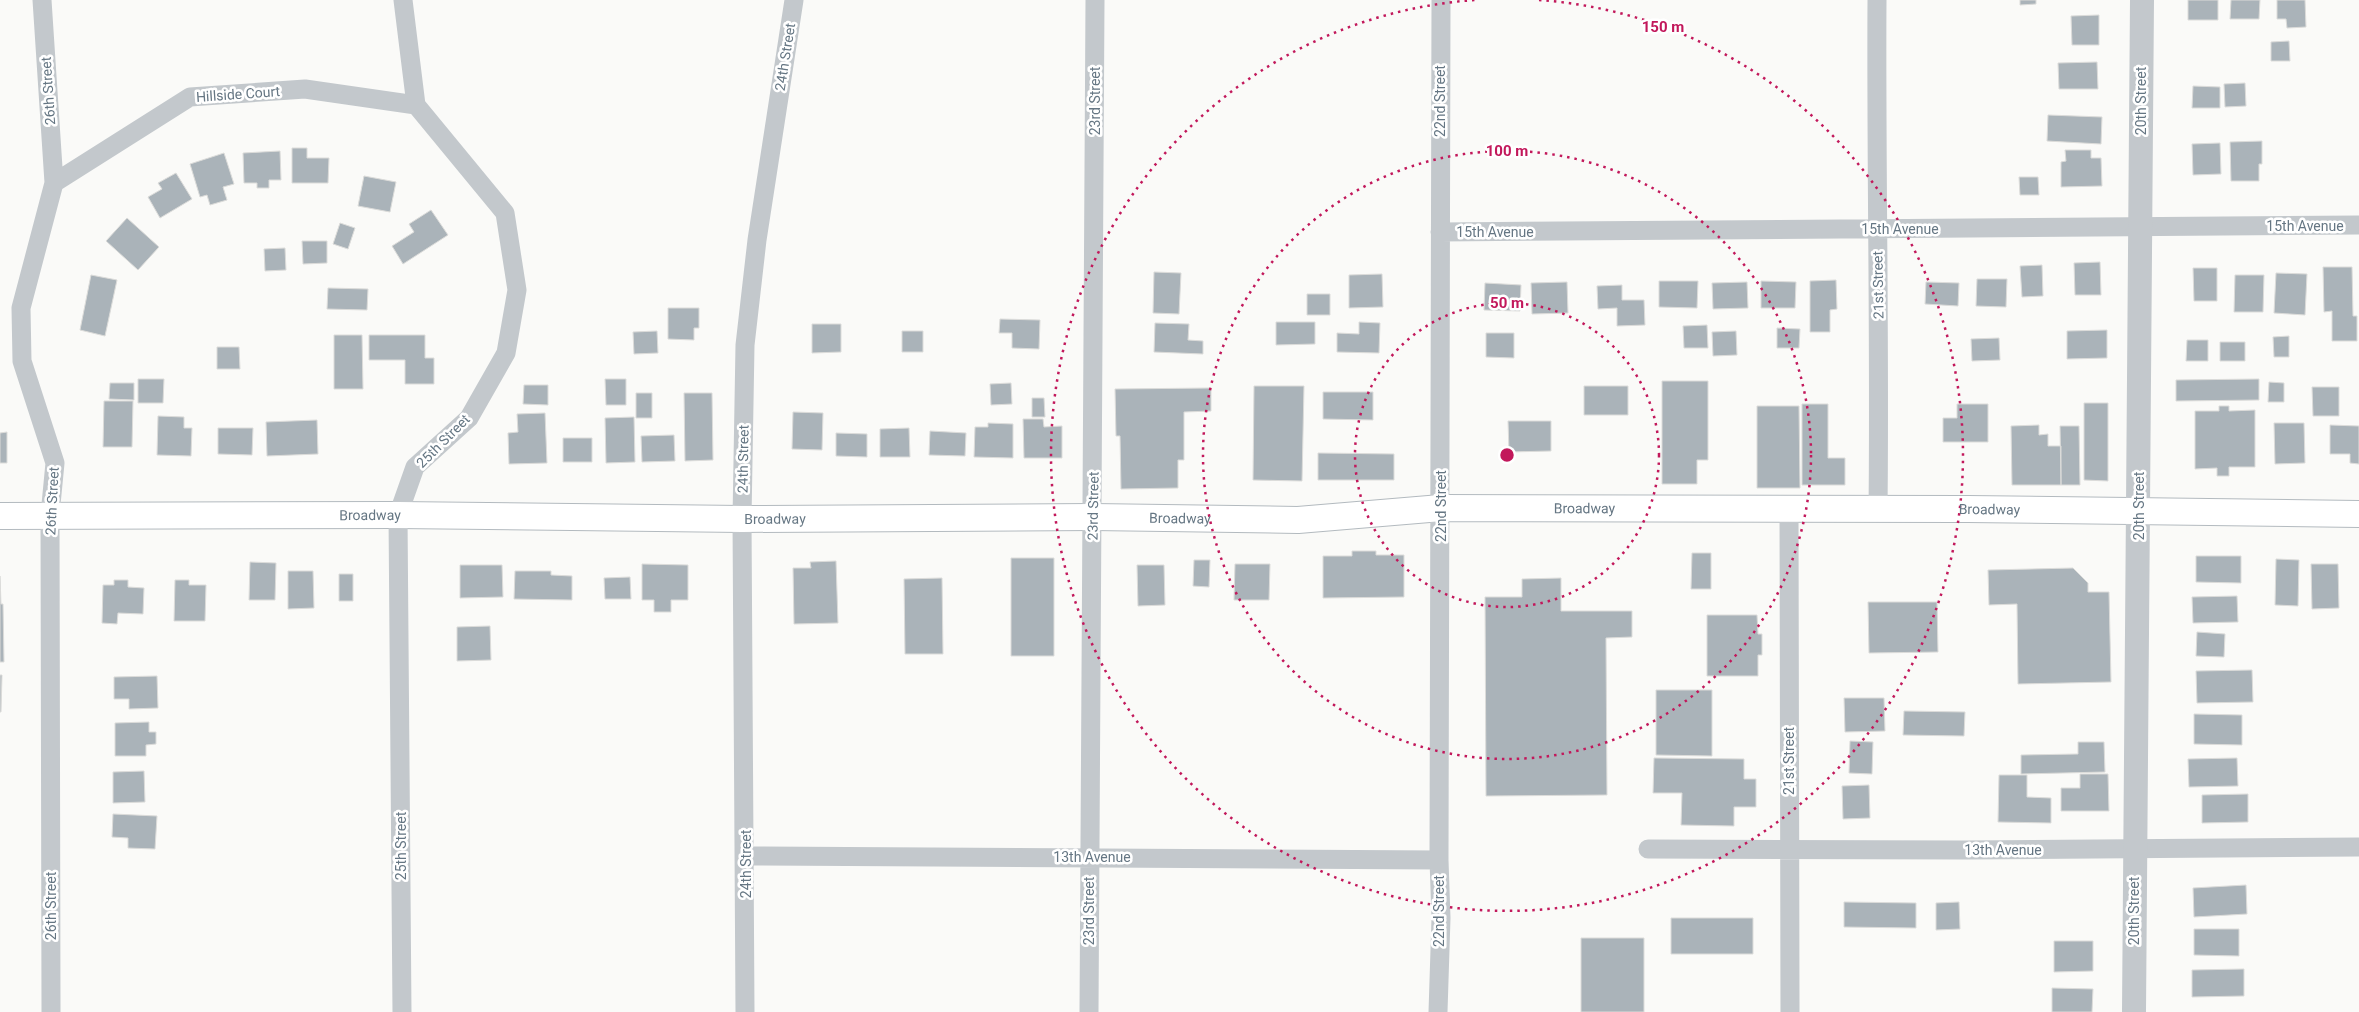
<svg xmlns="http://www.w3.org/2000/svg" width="2359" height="1012" font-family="Roboto,sans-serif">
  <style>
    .building { fill: #aab3b9; stroke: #dcdcda }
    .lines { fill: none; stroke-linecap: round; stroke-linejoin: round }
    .secondary-casing { stroke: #b3babf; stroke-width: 28 }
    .minor { stroke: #c3c8cc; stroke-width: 19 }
    .tertiary { stroke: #c3c8cc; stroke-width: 24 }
    .secondary { stroke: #fff; stroke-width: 26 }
    .ring { fill: none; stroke: #c2185b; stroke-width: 2.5; stroke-dasharray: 2.5 5 }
    .labels { text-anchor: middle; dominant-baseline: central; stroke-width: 5; stroke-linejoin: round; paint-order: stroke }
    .street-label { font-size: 14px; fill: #657683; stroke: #fff }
    .centre { fill: #c2185b; stroke: #fff; stroke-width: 2.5 }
    .ring-label { font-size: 15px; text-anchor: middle; font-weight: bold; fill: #c2185b; stroke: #fff; stroke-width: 5; stroke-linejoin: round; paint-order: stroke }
  </style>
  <rect width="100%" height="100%" fill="#fafaf8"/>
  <path class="building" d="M2020,0H2036V4L2020,5Z
    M2188,0H2218V20H2188Z
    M2231,0H2260L2259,19H2230Z
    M2277,0H2305L2306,27L2287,28L2286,19H2277Z
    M2099,15V45H2072L2071,16Z
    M2289,41L2290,61H2271V42Z
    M2097,62L2098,89H2059L2058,63Z
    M2245,83L2246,106L2225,107L2224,84Z
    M2193,86L2220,87V108H2192Z
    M2048,115L2102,117L2101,144L2047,141Z
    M2262,141V164H2259V181H2231L2230,142Z
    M2220,143L2221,174L2193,175L2192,144Z
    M292,148H307V158H329L328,183H292Z
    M2065,150H2091V158H2101L2102,186L2061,187V162L2066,161Z
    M280,151L281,180H269V188H257V183H244L243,153Z
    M224,153L234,184L223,187L227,200L210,205L207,195L200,197L190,164Z
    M176,173L192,199L160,218L148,197L162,189L158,183Z
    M364,176L396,182L390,212L358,206Z
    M2019,177H2038L2039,195H2020Z
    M431,210L448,235L403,264L392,246L414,232L409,224Z
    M127,218L159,247L138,270L106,241Z
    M340,223L355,228L348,249L333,244Z
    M302,241H327V263L303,264Z
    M285,248L286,270L265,271L264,249Z
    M2100,262L2101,295H2075L2074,263Z
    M2042,265L2043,296L2022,297L2020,266Z
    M2323,267H2352L2353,316H2357V341H2332V311L2324,312Z
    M2193,268H2217V301H2194Z
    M1154,272L1181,273L1179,314L1153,313Z
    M2276,273L2307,274L2305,315L2274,313Z
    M1382,274L1383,307L1349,308V275Z
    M91,275L117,280L105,336L80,330Z
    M2235,275H2264L2263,312H2234Z
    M1977,279H2007L2006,307L1976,306Z
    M1836,280L1837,309L1830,310V332H1810V281Z
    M1659,281H1698L1697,308L1659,307Z
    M1761,281L1796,282L1795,308H1761Z
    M1567,282L1568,313L1532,314L1531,283Z
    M1747,282L1748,308L1713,309L1712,283Z
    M1926,282L1959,283L1958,306L1925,304Z
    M1485,283L1521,285L1520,311L1484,310Z
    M1622,285V300H1644L1645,325L1617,326V308L1598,309L1597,286Z
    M328,288L368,289L367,310L327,309Z
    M1307,294H1330V315H1307Z
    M668,308H699V328H694V340L668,339Z
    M1000,319L1040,320L1039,349L1012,348V333H999Z
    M1276,322H1315V344L1276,345Z
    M1359,322L1380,323L1379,353L1337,352V333L1359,334Z
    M1155,323L1189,324L1188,340L1203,341V354L1154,352Z
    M812,324H841V352L812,353Z
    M1707,325L1708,348H1684L1683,326Z
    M1777,328L1800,329L1799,348H1777Z
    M2107,330V358L2067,359V331Z
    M657,331L658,353L634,354L633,332Z
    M902,331H923V352H902Z
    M1736,331L1737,355L1713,356L1712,332Z
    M1486,333H1514V358L1486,357Z
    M334,335H362L363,389H334Z
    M369,335H425V358H434V384H405V360H369Z
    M2289,336V357H2274L2273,337Z
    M1999,338L2000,360L1972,361L1971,339Z
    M2187,340H2208V361H2186Z
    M2220,342H2245V361H2220Z
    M217,347H239L240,369H217Z
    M138,379H164L163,403H138Z
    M605,379H626V405H606Z
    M2259,379V400L2176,401V380Z
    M1662,381H1708V460H1697V484H1662Z
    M2269,382L2284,383V402H2268Z
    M110,383H134V400L109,399Z
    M1011,383L1012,404L991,405L990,384Z
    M524,385H548V405L523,404Z
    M1254,386H1304L1302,481L1253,480Z
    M1584,386H1628V415H1584Z
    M2312,387H2339V416H2313Z
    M1211,388V411L1184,412V460H1178V488L1121,489L1120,436H1116L1115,389Z
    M1323,392H1373V420L1323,419Z
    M636,393H652V418H636Z
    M684,393H712L713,460L685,461Z
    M1032,398H1044L1045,417H1032Z
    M104,401H133L132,447H103Z
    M2084,403H2108V481L2084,480Z
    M1802,404H1828V458H1845V485H1802Z
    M1957,404H1988V442H1943V418H1957Z
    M1757,406H1799L1800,488H1757Z
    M2219,406H2229V411L2255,410V467H2229V476H2217V468L2195,469V411H2219Z
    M793,412L823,413L822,450L792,449Z
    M545,413L547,463L509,464L508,433L518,432L517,414Z
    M158,416L184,417V428H192L191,456L157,455Z
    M634,417L635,462L606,463L605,418Z
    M1023,419H1043L1044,427L1062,426V458H1024Z
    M317,420L318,454L267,456L266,422Z
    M1508,421H1551V451L1509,452Z
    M988,423L1013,424V458L974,457L975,427H988Z
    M2274,423H2304L2305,463L2275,464Z
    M2039,425V435L2048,434V446H2061V485H2012L2011,426Z
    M2330,425L2359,426V464L2350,463V454H2330Z
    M2060,426H2079L2080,485H2061Z
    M218,428H253L252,455L218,454Z
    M909,428L910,457H880V429Z
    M930,431L966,433L965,456L929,455Z
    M7,432V463H0V433Z
    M836,433L867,434V457L836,456Z
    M674,435L675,461L642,462L641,436Z
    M563,438H592V462H563Z
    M1318,453L1394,454V480H1318Z
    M1352,551H1376V555H1404V597L1323,598V556H1352Z
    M1692,553H1711V589H1691Z
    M2196,556H2241V583L2196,582Z
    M1011,558H1054V656H1011Z
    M2276,559L2299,560L2298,606L2275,605Z
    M1194,560H1210L1209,587L1193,586Z
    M836,561L838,623L794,624L793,568H811L810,562Z
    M250,562L276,563L275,600H249Z
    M642,564L688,565V600H671V612H654V600H642Z
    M1235,564H1270L1269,600H1234Z
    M2311,564H2338L2339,608L2312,609Z
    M460,565H502L503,597L460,598Z
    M1137,565H1164L1165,605L1138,606Z
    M2073,568L2088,583V592H2109L2111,682L2018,684L2017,604L1989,605L1988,570Z
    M288,571H313L314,608L288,609Z
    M515,571H551V575L572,576V600L514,599Z
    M339,574H353V601H339Z
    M0,576L1,604H3L4,662H0Z
    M630,577L631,599H605L604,578Z
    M942,578L943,654H905L904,579Z
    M1561,578V611H1632V637L1606,638L1607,795L1486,796L1485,597H1522V579Z
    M114,580H128V587L144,588L143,614L118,613L117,624L102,623L103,585H114Z
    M175,580H189V585H206L205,621H174Z
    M2237,596L2238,622L2193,623L2192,597Z
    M1868,602H1937L1938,652L1869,653Z
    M1707,615H1757L1758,634H1762V655H1758V676H1707Z
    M490,626L491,660L457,661V627Z
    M2197,632L2225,634L2224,657L2196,656Z
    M2252,670L2253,702L2197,703L2196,671Z
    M0,675H2L1,712H0Z
    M157,676L158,708L129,709V699H114V677Z
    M1656,690H1712V756L1656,755Z
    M1844,698H1884L1885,731L1845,732Z
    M1904,711L1965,712L1964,736L1903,735Z
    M2194,714L2242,715V745L2194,744Z
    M149,722V732H156V744L146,745V756H115V723Z
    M1850,741L1873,742L1872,774L1849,773Z
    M2078,742H2104L2105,772L2021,774V755L2078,754Z
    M1654,758L1744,759V779H1756V807H1734V826L1681,825L1682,793H1653Z
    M2237,758L2238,786L2189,787L2188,759Z
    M144,771L145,802L113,803V772Z
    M2080,774H2108L2109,811H2061V788H2080Z
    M1999,775H2027V797L2051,798V823L1998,822Z
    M1869,785L1870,818L1843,819L1842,786Z
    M2248,794V822L2202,823V795Z
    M113,814L157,816L155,849L128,848V838L112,837Z
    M2246,885L2247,914L2194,917L2193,888Z
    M1844,902L1916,903V928L1844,927Z
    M1959,902L1960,929L1936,930V903Z
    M1671,918H1753V954H1671Z
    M2194,929H2239V956L2194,955Z
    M1581,938H1644V1012H1581Z
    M2054,941H2093V971L2054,972Z
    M2244,969V996L2192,997V970Z
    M2052,988L2093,989L2092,1012H2052Z"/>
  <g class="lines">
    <defs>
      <g id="secondary">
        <path id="s1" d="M0,516L398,515L742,519L1093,517L1298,520L1441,508L1968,509L2359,514"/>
      </g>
    </defs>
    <use href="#secondary" class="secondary-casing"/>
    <path class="minor" d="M42,0L54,183L21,308L22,361L55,463L50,515L51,1012
      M1877,0C1876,170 1880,340 1878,510
      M54,183L190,97L305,89L416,105
      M1440,232L2359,225
      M1789,509L1790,1012
      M1648,849L1965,850L2359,847
      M746,856L1439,860
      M402,1012L398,515L415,467L469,418L506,353L517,290L505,213L416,105L403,0
      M745,1012L742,519L745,345L757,240L794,0
      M1089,1012L1095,0
      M1438,1012L1441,918L1439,860L1441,0"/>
    <path class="tertiary" d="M2134,1012L2142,0"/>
    <use href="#secondary" class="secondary"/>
  </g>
  <g class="ring">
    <circle cx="1507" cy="455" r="152"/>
    <circle cx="1507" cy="455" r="304"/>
    <path d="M1539 0A456 456 0 1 1 1475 0"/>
  </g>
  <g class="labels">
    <g class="street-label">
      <text transform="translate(785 57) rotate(-81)">24th Street</text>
      <text transform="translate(48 91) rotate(-94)">26th Street</text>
      <text transform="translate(238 94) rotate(-4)">Hillside Court</text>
      <text transform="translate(1095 101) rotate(-90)">23rd Street</text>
      <text transform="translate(1440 101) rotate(-90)">22nd Street</text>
      <text transform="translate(2141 101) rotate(-90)">20th Street</text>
      <text x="2305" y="226">15th Avenue</text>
      <text x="1900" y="229">15th Avenue</text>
      <text x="1495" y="232">15th Avenue</text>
      <text transform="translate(1878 285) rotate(-91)">21st Street</text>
      <text transform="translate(443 441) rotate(-45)">25th Street</text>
      <text transform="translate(743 459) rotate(-89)">24th Street</text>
      <text transform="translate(52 501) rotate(-87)">26th Street</text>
      <text transform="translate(1093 506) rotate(-89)">23rd Street</text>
      <text transform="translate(1441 506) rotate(-90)">22nd Street</text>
      <text transform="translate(2139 506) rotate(-90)">20th Street</text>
      <text stroke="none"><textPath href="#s1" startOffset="1585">Broadway</textPath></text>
      <text stroke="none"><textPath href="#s1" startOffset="1990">Broadway</textPath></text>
      <text stroke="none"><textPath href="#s1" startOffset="370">Broadway</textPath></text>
      <text stroke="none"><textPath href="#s1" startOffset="775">Broadway</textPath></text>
      <text stroke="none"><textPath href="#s1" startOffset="1180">Broadway</textPath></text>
      <text transform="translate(1789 761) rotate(-90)">21st Street</text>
      <text transform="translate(401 846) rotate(-90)">25th Street</text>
      <text x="2003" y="850">13th Avenue</text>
      <text x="1092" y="857">13th Avenue</text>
      <text transform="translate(746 864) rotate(-90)">24th Street</text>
      <text transform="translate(51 906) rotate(-90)">26th Street</text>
      <text transform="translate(1089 911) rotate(-90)">23rd Street</text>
      <text transform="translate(1439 911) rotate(-90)">22nd Street</text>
      <text transform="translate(2134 911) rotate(-90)">20th Street</text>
    </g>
  </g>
  <circle cx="1507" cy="455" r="8" class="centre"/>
  <g class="ring-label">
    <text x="1663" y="32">150 m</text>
    <text x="1507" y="156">100 m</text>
    <text x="1507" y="308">50 m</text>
  </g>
</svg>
